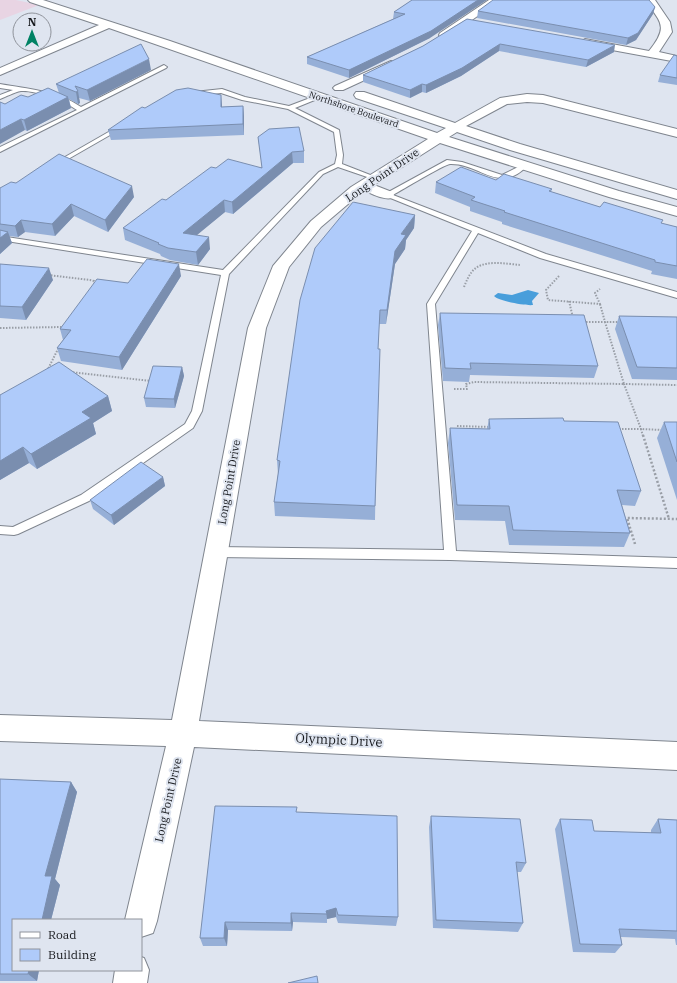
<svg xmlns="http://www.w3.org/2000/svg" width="677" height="983" font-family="'IBM Plex Serif',serif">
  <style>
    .commercial { fill: #e8d4e3 }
    .water { fill: #489edb }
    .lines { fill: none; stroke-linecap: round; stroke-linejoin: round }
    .service-casing { stroke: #7f858e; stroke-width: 2 }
    .minor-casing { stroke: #7f858e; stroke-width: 2 }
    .path-far1 { stroke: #999ea6; stroke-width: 2; stroke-dasharray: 1.5 1.5; stroke-linecap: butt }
    .path { stroke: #999ea6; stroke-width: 2.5; stroke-dasharray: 2 2; stroke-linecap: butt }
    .service { fill: #fff; fill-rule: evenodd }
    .minor { fill: #fff; fill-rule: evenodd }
    .wall { fill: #96afd7 }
    .shaded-wall { fill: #7a8eaf }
    .building { fill: #afcbfa; stroke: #7a8eaf }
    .labels { text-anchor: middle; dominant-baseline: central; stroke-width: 4; stroke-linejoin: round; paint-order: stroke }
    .far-street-label { font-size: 9px; fill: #16181c; stroke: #dfe5f0 }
    .street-label { font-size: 11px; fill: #16181c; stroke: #dfe5f0 }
    .near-street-label { font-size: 13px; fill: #16181c; stroke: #dfe5f0 }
  </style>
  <rect width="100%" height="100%" fill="#dfe5f0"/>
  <path class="commercial" d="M0,0H16L39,5L0,20Z"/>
  <path class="water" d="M528,290L539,293L532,301L533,305C526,306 498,301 494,296L498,293L512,295Z"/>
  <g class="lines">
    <defs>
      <path id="service" d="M164,65L167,67L166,68L0,152V147L77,110C65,101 35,90 21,91C14,92 6,97 0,99V95L13,90L0,88V84C28,89 58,91 81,107Z
        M222,89L245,97L289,106L318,95H322V97L295,108L339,130L343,155L342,164L378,178L373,179L338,167L323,174L229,274L202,411L193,428L89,501L18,534L14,535L0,534V526L13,527L81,495L185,424L192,411L221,275L0,240V236L223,270L319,172L335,164L337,155L334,132L288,109L242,100L221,93L194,96L191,94L194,92Z
        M119,126L124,127L56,166L51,165Z
        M447,160L462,162L502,175L522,165L527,166C499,195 480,163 450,164C443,165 402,190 393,195L546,254L677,292V298L540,258L478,233L435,304L456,551L677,558V568L450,560L216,557L212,555L210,552L212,549L216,547L444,550L427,304L472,231L383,195Z"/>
      <path id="minor" d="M28,0H43L170,41L437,133L446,128L356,98L354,95L356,92H364L455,123L500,98L527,94L543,95L677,129V137L543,103L527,102L507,104L466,126L520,144L677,190V199L510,150L457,132L449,137L619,191L677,207V216L609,197L440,143L374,185L392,192L394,195L392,198C383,200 373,194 365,191L361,193L321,227L289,267L266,328L199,721L677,742V770L194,747L157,921L153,933L141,937V920H125L166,746L0,741V715L172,720L248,328L273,266L311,221L351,187L428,139L109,28L0,75V68L99,25L30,2Z
        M489,0H500L448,37H440L439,35L440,33Z
        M645,0H655L670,22L672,32L659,52L677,56V62L585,45L580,42L585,39L649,51C669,26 661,23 645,0Z
        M391,61L397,64L395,66L343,90H335L333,88L335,86Z
        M141,957L144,958L149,970L147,983H113L115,970H141Z"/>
    </defs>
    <use href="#service" class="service-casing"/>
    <use href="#minor" class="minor-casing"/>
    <path class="path-far1" d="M48,275L90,280L94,281L95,286
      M559,276L546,290L548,300L600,304L595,293L600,289
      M464,287C466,282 468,277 471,273C481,258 506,264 521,265
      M569,301L573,318
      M583,322H605L600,304
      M0,328L63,327
      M47,371L59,347
      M70,372L151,381
      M454,389H467L466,384L474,382L624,384L605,322H620
      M457,426L490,427
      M619,429H641L624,384L677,385
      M643,436L641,429L662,430"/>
    <path class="path" d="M643,435L669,519
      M635,544L627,518L677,519"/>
    <use href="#service" class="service"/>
    <use href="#minor" class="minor"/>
  </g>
  <path class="wall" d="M412,0L430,38L349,78L307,64V57L393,19L394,12Z
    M655,7L653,14L636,40L626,45L477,18L478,11Z
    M467,19L614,52L586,67L499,51L461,76L426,93L422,92L410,98L363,82V75L423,46Z
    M677,56V85L658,82L660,75Z
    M151,70L90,101L79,98L80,103L78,104L69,99L71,108L27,131L25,130L5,104L28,97L59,93L56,84Z
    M243,106L244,117V135L111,140L108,130L222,107Z
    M258,137L304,151V163H293L233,214L225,212L196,235L210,249L198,265L170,260L161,256L160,254L125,240L123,228L216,168L262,167Z
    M496,180L552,189L551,192L600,207L662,224L677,227V279L651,274L652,271L502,224V222L470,211V207L435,193L436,182Z
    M16,183L134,197L108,232L74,216L55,236L25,232L18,237L9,236L12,243L0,254V188Z
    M415,215L414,228L406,240L405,249L395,264L386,324H379L378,349L375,520L275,516L274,502L278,474L277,460Z
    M0,264L53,280L26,320L0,318Z
    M181,276L122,370L61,361L57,348L63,340L60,329L128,283Z
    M440,313L598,366L594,378L470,375L469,382L443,381L438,325Z
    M619,316L677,317V380L632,379L615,329Z
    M182,367L184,376L175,408L146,407L144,398Z
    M0,395L108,396L112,411L93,423L96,434L37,469L29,463L0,480Z
    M489,419L564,421L641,491L635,506L622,505L630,533L624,547L509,545L505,521L455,520L448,443L450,428L487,429Z
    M664,422H677V500L657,438Z
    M163,477L165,486L114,525L93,509L90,500Z
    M0,779L71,782L77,792L55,879L60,885L51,920H13V970H39L37,981H0Z
    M297,812L398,917L396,926L338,923L336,917L327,919V923L293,922L292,931L228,930L227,946H203L200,938Z
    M431,816L526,863L521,872H517L523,923L518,932L433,928L429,827Z
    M560,819L594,831L651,833V830L658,819L677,820V945H676L675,939L621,937L622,945L615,953L573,952L555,829Z"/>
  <path class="shaded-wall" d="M478,0H487L430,38L349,78V70Z
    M655,7L653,14L636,40L626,45L628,38Z
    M500,44L499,51L461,76L426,93V85Z
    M615,45L614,52L586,67L588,60Z
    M149,59L151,70L90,101L87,90Z
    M422,84V92L410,98V90Z
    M78,91L80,103L78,104L76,92Z
    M221,95L222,105V117L221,107Z
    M68,97L71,108L27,131L24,120Z
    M243,106L244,117V135L243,124Z
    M21,119L25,130L0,144V130Z
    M292,152L293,163L233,214L232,202Z
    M132,186L134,197L108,232L105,220Z
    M224,200L225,212L185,245L183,233Z
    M71,204L74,216L55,236L52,224Z
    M415,215L414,228L406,240L405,249L395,264L386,324L387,310L395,251L401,234Z
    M21,220L25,232L18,237L15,226Z
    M8,232L12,243L0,254V238Z
    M209,237L210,249L198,265L196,252Z
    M179,264L181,276L122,370L119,357Z
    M49,268L53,280L26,320L22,307Z
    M182,367L184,376L175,408L174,399Z
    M108,396L112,411L93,423L96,434L37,469L31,454L82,412Z
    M23,447L29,463L0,480V461Z
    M163,477L165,486L114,525L111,515Z
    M71,782L77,792L55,879L60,885L51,920H42L45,876Z
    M336,908V917L327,919L326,911Z
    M291,913L293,922L292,931L291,923Z
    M225,922L228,930L227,946L224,938Z
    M29,970H39L37,981L28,974Z"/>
  <path class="building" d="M412,0H478L431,31L349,70L307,57L405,14L394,12Z
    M493,0H649L655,7L638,33L628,38L478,11Z
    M467,19L615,45L588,60L500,44L462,68L426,85L422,84L410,90L363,75L423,46Z
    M141,44L149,59L87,90L75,86L78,91L76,92L56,84Z
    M674,55L677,56V78L660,75Z
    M48,88L68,97L24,120L21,119L0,130V102L5,104L21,95L28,97Z
    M188,88L221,95V107L243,106V124L108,130L142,107L145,108L176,90Z
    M299,127L304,151L292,152L232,202L224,200L183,233L209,237L196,252L168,248L158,244L159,243L123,228L162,199L166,200L211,167L216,168L228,159L262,168L258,137L269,129Z
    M59,154L132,186L105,220L71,204L52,224L21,220L15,226L0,224V188L11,182L16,183Z
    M461,167L496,180L504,174L552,189L549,191L600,207L604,202L663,220L661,223L677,227V266L655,262V260L504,212L505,211L471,200L475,197L436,182Z
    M353,202L415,215L401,234L406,235L395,251L387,310H380L378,349H380L375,506L274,502L280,461L277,460L300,300L315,248Z
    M0,230L8,232L0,238Z
    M147,259L179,264L119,357L57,348L71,330L60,329L97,279L128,283Z
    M0,264L49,268L22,307L0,306Z
    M440,313L584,315L598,366L470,363L471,369L445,368Z
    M619,316L677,317V368L637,367Z
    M59,362L108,396L82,412L91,418L31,454L23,447L0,461V395Z
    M153,366L182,367L174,399L144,398Z
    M563,418L564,421L618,422L641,491L617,490L630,533L513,530L509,506L457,505L450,428L490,429L489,419Z
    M664,422H677V462Z
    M141,462L163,477L111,515L90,500Z
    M0,779L71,782L45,876H52L42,920H13V970H29L28,974H0Z
    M215,806L297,807L296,812L397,816L398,917L338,915L336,908L326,911L327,914L291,913V923L225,922L224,938H200Z
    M431,816L520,819L526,863L516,862L523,923L436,920Z
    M560,819L592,820L594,831L661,833L658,819L677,820V931L619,929L622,945L580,944Z
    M317,976L318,983H288Z"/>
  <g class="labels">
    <g class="far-street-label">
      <text transform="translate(354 109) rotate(19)">Northshore Boulevard</text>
    </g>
    <g class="street-label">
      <text transform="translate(382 175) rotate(-34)">Long Point Drive</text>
      <text transform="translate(229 482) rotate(-80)">Long Point Drive</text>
      <text transform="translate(168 800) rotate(-77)">Long Point Drive</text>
    </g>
    <g class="near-street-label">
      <text transform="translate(339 740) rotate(3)">Olympic Drive</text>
    </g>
  </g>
  <rect x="12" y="919" width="130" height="52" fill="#dfe5f0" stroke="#8f939b"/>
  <rect x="20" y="932" width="20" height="6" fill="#ffffff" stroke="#8f939b"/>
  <text x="48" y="939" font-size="12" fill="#16181c">Road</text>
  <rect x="20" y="949" width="20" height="12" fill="#afcbfa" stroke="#8f939b"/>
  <text x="48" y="959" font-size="12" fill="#16181c">Building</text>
  <g transform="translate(32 32)"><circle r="19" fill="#dfe5f0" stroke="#8f939b"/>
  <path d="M0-3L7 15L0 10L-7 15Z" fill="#008264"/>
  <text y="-6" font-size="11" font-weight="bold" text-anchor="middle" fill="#16181c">N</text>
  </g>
</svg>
